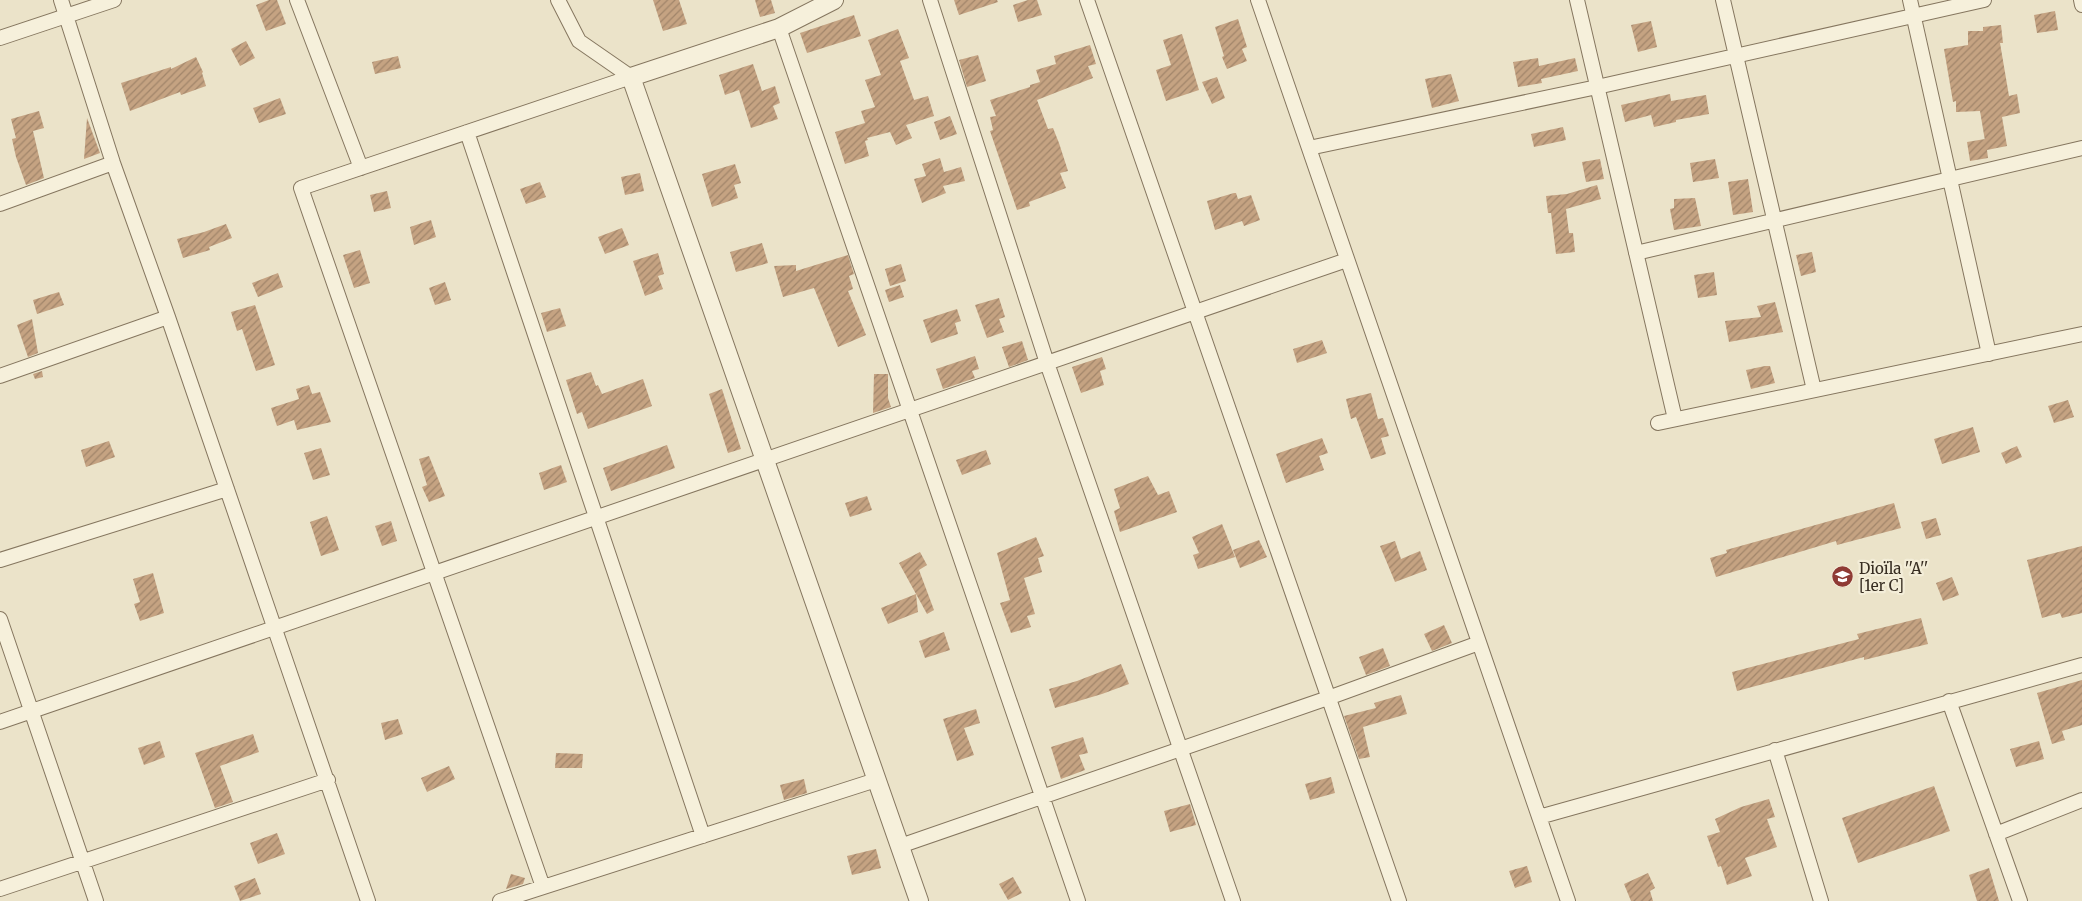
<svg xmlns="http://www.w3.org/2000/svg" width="2082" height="901" font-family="Merriweather,serif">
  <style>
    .building { fill: url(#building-hatch) }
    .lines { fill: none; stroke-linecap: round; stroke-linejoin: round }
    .minor-casing { stroke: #85765f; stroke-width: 16 }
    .tertiary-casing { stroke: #85765f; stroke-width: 20 }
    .minor { stroke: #f6f0db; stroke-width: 14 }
    .tertiary { stroke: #f6f0db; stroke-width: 18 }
    .labels { text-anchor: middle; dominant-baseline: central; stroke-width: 4.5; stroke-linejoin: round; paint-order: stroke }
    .poi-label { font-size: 15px; fill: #372d21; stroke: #f3edd8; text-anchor: start }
  </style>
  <defs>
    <pattern id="building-hatch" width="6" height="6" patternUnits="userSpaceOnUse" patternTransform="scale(1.25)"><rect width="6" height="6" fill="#c5a382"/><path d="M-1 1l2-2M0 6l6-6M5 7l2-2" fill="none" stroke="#a1856a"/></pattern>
  </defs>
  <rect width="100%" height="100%" fill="#ebe3c9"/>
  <path class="building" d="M269,0H277L286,24L266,31L256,5Z
    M653,0H679L687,24L663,31Z
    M755,0H771L775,13L760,17Z
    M954,0H997L998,2L959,15Z
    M1028,0H1037L1042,15L1018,22L1013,5Z
    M2055,11L2058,30L2037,33L2034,15Z
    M854,15L861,36L807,53L800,33Z
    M1238,19L1247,47L1242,49L1247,61L1227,69L1222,57L1224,56L1215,27Z
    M1651,21L1657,47L1638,52L1631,25Z
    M2001,25L2003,43H2000L2009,96L2017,94L2020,113L2002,117L2007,146L1987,150L1988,158L1970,161L1967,142L1985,139V141L1980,111L1956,112V101L1953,102L1944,49L1968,45V31H1983V27Z
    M898,29L909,58L900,61L914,100L928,96L934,116L906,125L912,138L896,145L890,132L867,138L868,140L865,141L869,156L845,164L835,132L865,123L861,111L875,107L865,80L881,75L868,40Z
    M1182,34L1199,90L1166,101L1156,70L1171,65L1163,40Z
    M246,41L255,58L240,66L231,49Z
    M1090,45L1096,64L1088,66L1093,78L1037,100L1048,129L1053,128L1059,143L1068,171L1060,173L1066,188L1029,202L1030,206L1017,210L990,131L993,130L990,117L996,116L990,100L1030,87V85L1040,82L1036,70L1056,64L1054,56Z
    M978,55L986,81L967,87L959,60Z
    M398,56L401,68L375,74L372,62Z
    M196,57L203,72L202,73L206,86L181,95L180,92L130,111L121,83L171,67V69Z
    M1538,58L1539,66L1575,58L1578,71L1541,79L1542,83L1518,87L1513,62Z
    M753,64L762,91L775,86L780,103L773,106L778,119L751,128L739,90L725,95L719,75Z
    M1451,74L1459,101L1432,108L1425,79Z
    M1217,77L1225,98L1212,104L1202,82Z
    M1670,94L1671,101L1706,95L1709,114L1676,120V122L1654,127L1651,115L1625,122L1621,105Z
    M280,98L286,114L259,123L253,108Z
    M39,111L44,128L33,131L44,178L26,185L16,157L12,139L16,138L11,119Z
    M950,116L957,134L940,140L934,122Z
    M87,118L100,153L84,159Z
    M1563,127L1566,140L1534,147L1531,134Z
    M940,158L944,172L961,167L965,181L943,186L946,193L922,203L914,179L926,176L922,164Z
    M1600,159L1604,179L1586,182L1582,162Z
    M1715,159L1719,178L1693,182L1690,163Z
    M735,164L741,183L734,185L738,198L712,207L702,174Z
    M640,173L644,191L625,195L621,177Z
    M1748,179L1753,212L1733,215L1728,182Z
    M540,182L546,197L526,204L520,189Z
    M1597,185L1601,199L1566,209L1569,233H1573L1575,252L1556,254L1551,213H1548L1546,196L1567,194Z
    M387,191L391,208L374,212L370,195Z
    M1234,193H1236L1238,199L1251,195L1260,220L1244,226L1242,221L1215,230L1207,201Z
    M1695,198L1701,226L1674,230L1670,209L1674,208V199Z
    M431,220L436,237L414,245L410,227Z
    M226,224L232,238L209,247L210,250L183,258L177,239L204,232Z
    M622,228L629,245L605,254L598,237Z
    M762,243L768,263L736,272L730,252Z
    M360,250L370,283L354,288L343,255Z
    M1812,252L1816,272L1801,276L1796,255Z
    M658,253L664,274L658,276L663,289L645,296L633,261Z
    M848,255L854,274L849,276L853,289L848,291L866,335L838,347L814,288L783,297L774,266L796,265V271Z
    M901,264L906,281L890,286L885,269Z
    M1714,272L1717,295L1698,298L1694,275Z
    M278,273L283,287L258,297L252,283Z
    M445,282L451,300L435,305L429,288Z
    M900,285L904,297L889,302L885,290Z
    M59,292L64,305L37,314L33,300Z
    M999,298L1005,317L999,319L1004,332L987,338L975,305Z
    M1775,302L1783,332L1729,342L1725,321L1761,317L1757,306Z
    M255,305L275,365L256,371L242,329L237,331L231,312Z
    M560,308L566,326L547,332L541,313Z
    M957,309L961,321L955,323L958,334L931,343L923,320Z
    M32,319L38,353L28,357L17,325Z
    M1322,340L1327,353L1297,363L1293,349Z
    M1022,341L1028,360L1009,367L1002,347Z
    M975,356L979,369L972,371L975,378L943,389L936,369Z
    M1102,357L1106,369L1100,371L1104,385L1081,393L1072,367Z
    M1765,366H1770L1775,383L1751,389L1746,370Z
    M42,371L43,377L35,379L33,374Z
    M591,372L596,386L598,385L602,394L643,379L652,406L588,429L582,412L577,414L566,380Z
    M874,374H888V398L891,407L873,413Z
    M309,385L312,394L320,392L331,422L297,430L294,420L277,426L271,408L299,399L296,389Z
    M722,389L741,449L728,453L709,394Z
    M1371,393L1378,419L1383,418L1389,436L1381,438L1386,454L1371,459L1356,417L1351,419L1346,399Z
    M2068,400L2074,417L2054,423L2048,406Z
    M1973,427L1980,452L1942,464L1934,439Z
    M1322,438L1328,453L1319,456L1324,470L1286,483L1276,454Z
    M109,441L115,457L86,467L81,450Z
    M667,445L675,468L611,491L603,468Z
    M2017,446L2022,457L2006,464L2001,453Z
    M321,448L330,475L313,480L304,453Z
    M986,450L991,464L962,475L956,460Z
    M429,456L445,496L429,502L422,487L427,485L419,459Z
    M561,465L567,482L544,490L539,473Z
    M1148,476L1158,495L1169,491L1177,512L1120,532L1114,511L1120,508L1114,489Z
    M867,496L872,510L850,517L845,503Z
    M1894,503L1901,528L1837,545L1836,541L1716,577L1710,558L1727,553L1726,550Z
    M327,516L339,550L321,556L310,522Z
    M1936,518L1941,535L1926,539L1921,522Z
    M391,521L397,541L382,546L375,526Z
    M1222,524L1235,557L1198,569L1193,555L1199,553L1192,537Z
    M1036,537L1044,556L1038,558L1042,572L1024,578L1035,614L1027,616L1031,627L1011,633L1000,603L1010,600L997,553Z
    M1259,540L1267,557L1240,568L1233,550Z
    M1395,541L1401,559L1420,551L1427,570L1395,582L1380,546Z
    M2082,546V613L2062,618L2060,613L2042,618L2027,560Z
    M920,552L927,565L919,570L934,610L927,614L899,563Z
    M153,573L164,613L140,621L134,604L140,602L133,579Z
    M1952,577L1959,595L1943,601L1936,583Z
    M916,594L918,612L888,624L881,608Z
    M1921,618L1928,644L1864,660V657L1737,691L1732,672L1859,639L1857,634Z
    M1444,625L1452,643L1432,651L1424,634Z
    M944,632L950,650L925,658L919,641Z
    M1383,648L1390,666L1366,675L1359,657Z
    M1121,664L1129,684L1102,694L1055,708L1049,689L1077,681Z
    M2082,680V725L2062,731L2065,740L2052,744L2037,693Z
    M1401,695L1407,714L1363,727L1370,757L1359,759L1344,716L1376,708L1374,703Z
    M976,709L980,723L964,728L974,755L957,761L943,719Z
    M398,719L403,734L385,740L381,723Z
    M253,734L259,752L220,766L233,802L215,808L195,753Z
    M1083,737L1088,753L1079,755L1085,770L1061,779L1051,747Z
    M160,741L165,757L144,765L138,748Z
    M2039,741L2044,759L2016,767L2010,749Z
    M556,753L583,754L582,768H555Z
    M449,766L455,779L427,792L421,778Z
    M1331,777L1335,793L1310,800L1305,784Z
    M804,779L807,793L784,800L780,785Z
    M1934,786L1950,831L1858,863L1842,818Z
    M1769,799L1775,817L1767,819L1777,847L1745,858L1752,876L1727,885L1721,866L1718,867L1707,836L1720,832L1715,819L1741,807Z
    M1190,804L1196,825L1170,832L1164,811Z
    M277,833L285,854L258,864L250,843Z
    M876,849L881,868L852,875L847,856Z
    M1527,866L1532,882L1515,888L1509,871Z
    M1989,868L1999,901H1977L1969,875Z
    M1648,873L1655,888L1650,891L1653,901H1631L1624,884Z
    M511,874L525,878L523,884L506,889Z
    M1013,877L1022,893L1008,900L999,884Z
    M255,878L261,894L240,901L234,886Z"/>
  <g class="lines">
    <defs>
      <path id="minor" d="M61,0L113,163L168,317L368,901
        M297,0L361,168
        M558,0L579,41L631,77
        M930,0L1047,363L1233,901
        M1087,0L1399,901
        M1258,0L1568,901
        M1577,0L1675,419
        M1723,0L1814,390
        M1910,0L1989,354
        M2081,0L2082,5
        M779,28L1078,901
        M0,38L114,0
        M467,132L703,836
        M1309,148L1597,87L1984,0
        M0,204L113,163
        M1636,253L2082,148
        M0,376L168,317
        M1658,423L2082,334
        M0,560L227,489
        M0,619L96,901
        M1949,701L2020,901
        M0,722L1347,260
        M1775,750L1821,901
        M1539,817L2082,665
        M1996,834L2082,800
        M900,846L1328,698L1479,643
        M543,887L301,188L631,77
        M0,889L328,780
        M500,901L876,780"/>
      <path id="tertiary" d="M834,0L779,28L631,77L919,901"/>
    </defs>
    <use href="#minor" class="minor-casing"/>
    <use href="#tertiary" class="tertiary-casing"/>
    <use href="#minor" class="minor"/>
    <use href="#tertiary" class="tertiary"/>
  </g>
  <defs>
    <symbol id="school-disc" viewBox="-11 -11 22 22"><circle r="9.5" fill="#8f3a34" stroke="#f3edd8"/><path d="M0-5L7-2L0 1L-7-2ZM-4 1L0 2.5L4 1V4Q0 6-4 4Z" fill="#fff"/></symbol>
  </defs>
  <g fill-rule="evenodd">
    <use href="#school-disc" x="1830" y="564" width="25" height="25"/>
  </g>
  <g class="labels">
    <g class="poi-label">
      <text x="1859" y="568">Dioïla ''A''<tspan x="1859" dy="17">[1er C]</tspan></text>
    </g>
  </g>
</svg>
